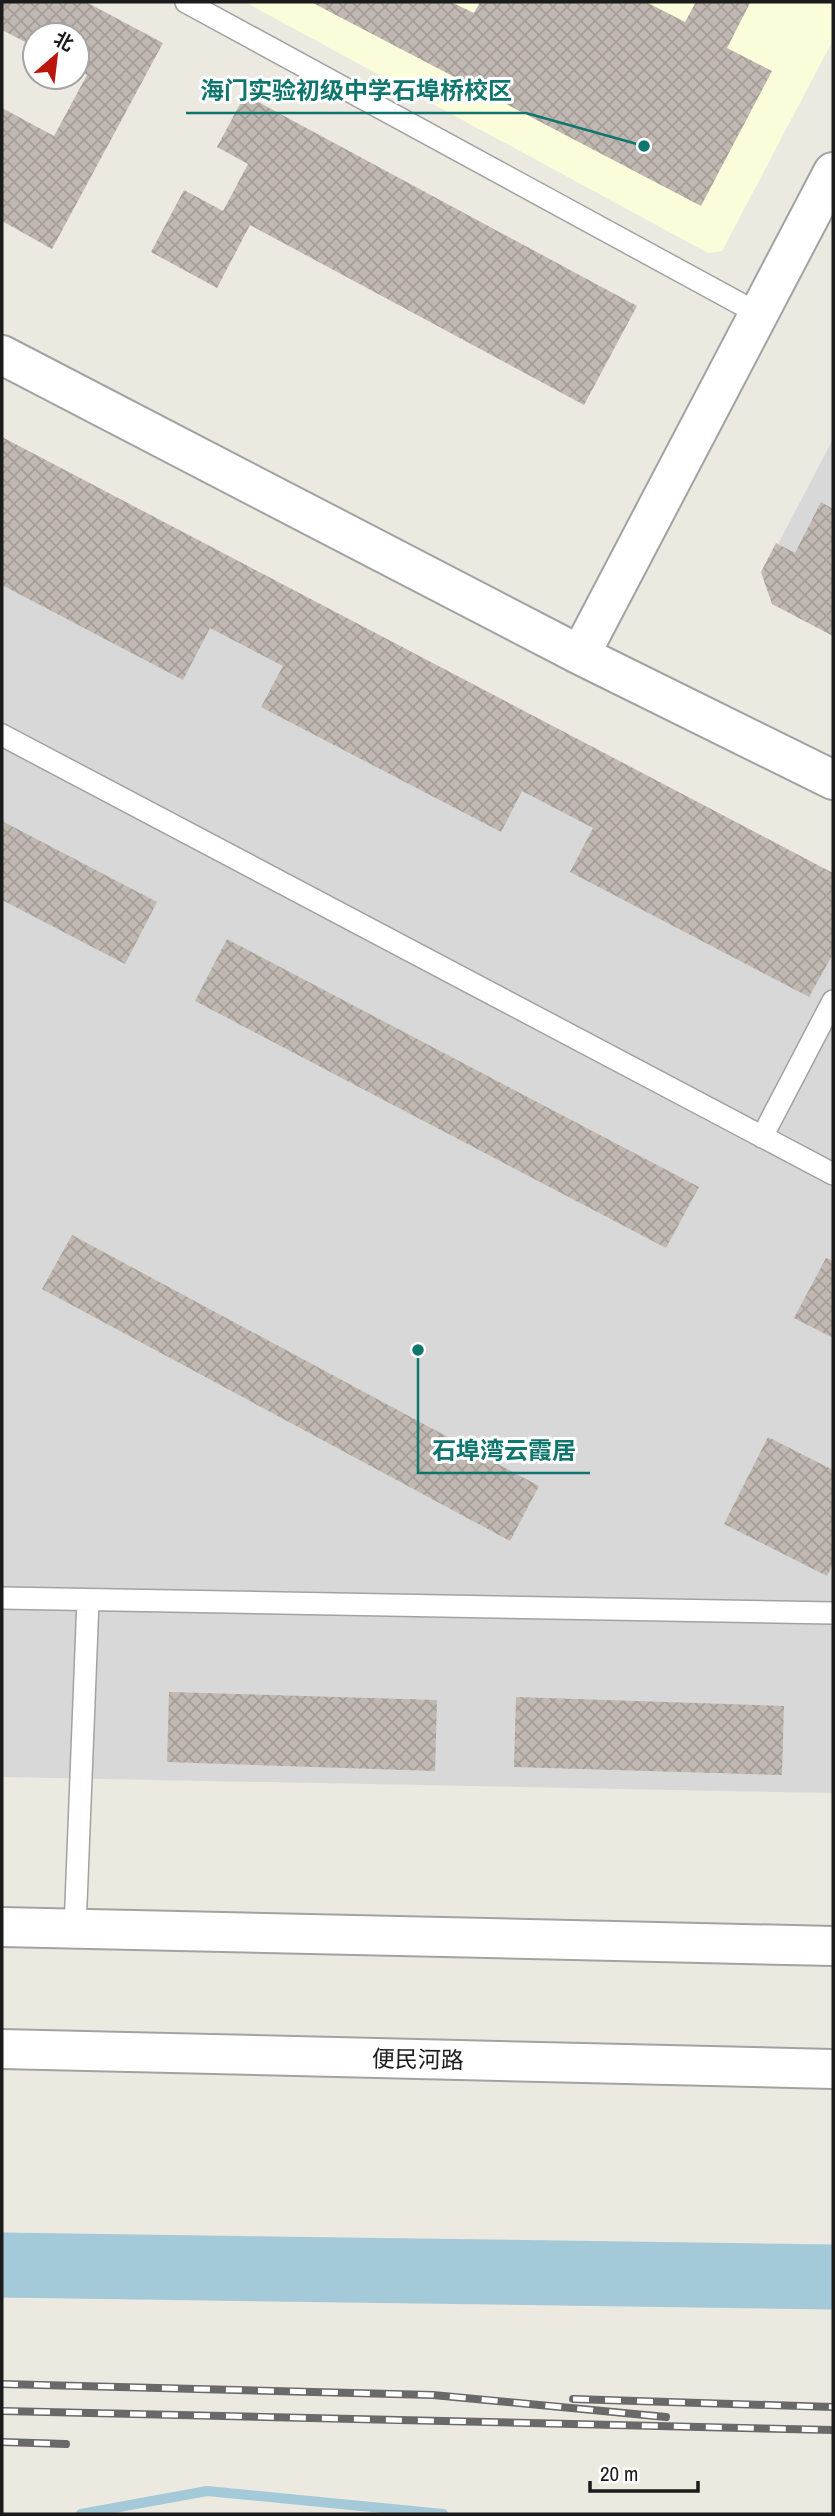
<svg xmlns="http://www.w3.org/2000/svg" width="835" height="2516" font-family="'Archivo Narrow','Noto Sans SC',sans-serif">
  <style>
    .residential { fill: #d9d8d8 }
    .education { fill: #fbfdda }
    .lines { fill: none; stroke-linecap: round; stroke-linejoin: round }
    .stream { stroke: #a4c9d8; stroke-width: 10 }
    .river { stroke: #a4c9d8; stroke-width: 65 }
    .building { fill: url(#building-cross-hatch) }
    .service-casing { stroke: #a2a2a2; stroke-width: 24 }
    .minor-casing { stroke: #a2a2a2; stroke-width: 42 }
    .tertiary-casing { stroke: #a2a2a2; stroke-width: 42 }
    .service { stroke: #fff; stroke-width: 21 }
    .minor { stroke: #fff; stroke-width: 38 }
    .tertiary { stroke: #fff; stroke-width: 38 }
    .rail-casing { stroke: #696969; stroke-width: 8 }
    .rail { stroke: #fff; stroke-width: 5; stroke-dasharray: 16; stroke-linecap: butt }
    .labels { text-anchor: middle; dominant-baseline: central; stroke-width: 6; stroke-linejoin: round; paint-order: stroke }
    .street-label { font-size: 23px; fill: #1b1b1b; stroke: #fff }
    .leader { fill: none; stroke: #0f766e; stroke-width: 2.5 }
    .callout-dot { fill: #0f766e; stroke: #fff; stroke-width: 2.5 }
    .callout-label { font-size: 24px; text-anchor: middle; font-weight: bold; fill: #0f766e; stroke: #fff; stroke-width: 6; stroke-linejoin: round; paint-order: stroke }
  </style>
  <defs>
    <pattern id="building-cross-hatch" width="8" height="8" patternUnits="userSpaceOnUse" patternTransform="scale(1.75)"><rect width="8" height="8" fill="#c0b8b1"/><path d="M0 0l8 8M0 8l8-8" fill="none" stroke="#a49e98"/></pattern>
  </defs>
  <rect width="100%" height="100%" fill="#ece9e1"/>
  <path class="residential" d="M833,439V580L775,550Z
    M2,505L833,923V1793L2,1777Z"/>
  <path class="education" d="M245,2H833V40L722,251L708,253Z"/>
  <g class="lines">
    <path class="stream" d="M81,2514L207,2491L443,2514"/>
    <path class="river" d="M2,2265L833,2277"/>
  </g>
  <path class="building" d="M2,2H86L163,43L52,249L2,221V108L54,136L87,75L77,70V35H35V47L2,30Z
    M311,2H451L474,13L480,2H646L685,22L696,2H748L750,3L727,48L772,71L701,206Z
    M245,95L637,306L584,405L250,225L217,288L151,252L184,190L223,211L248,164L217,147Z
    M2,437L833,873V954L809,997L570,872L593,828L522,791L501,832L261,707L283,666L210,628L183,680L2,585Z
    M821,502L833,509V636L772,604L761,572L776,543L795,553Z
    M2,821L157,902L125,964L2,900Z
    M227,939L699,1187L666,1248L195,1001Z
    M72,1235L539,1486L510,1541L42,1289Z
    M826,1258L833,1261V1338L794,1318Z
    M768,1437L833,1470V1564L827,1576L724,1524Z
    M169,1692L437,1700L435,1771L167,1762Z
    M516,1697L784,1706L782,1775L514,1767Z"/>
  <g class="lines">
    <defs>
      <path id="service" d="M186,2L759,314
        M2,735L833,1174
        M762,1137L833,1001
        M2,1598L833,1613
        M75,1929L88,1600"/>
      <path id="minor" d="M2,355L580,655L833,780
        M580,655L833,172"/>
      <path id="tertiary" d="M2,1927L833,1946
        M2,2049L833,2069"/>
    </defs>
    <use href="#service" class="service-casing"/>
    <use href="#minor" class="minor-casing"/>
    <use href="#tertiary" class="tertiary-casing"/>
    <use href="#service" class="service"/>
    <use href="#minor" class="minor"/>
    <use href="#tertiary" class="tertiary"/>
    <defs>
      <path id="rail" d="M2,2384L433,2395L666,2417
        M573,2399L833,2407
        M2,2411L833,2430
        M2,2442L66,2444"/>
    </defs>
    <use href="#rail" class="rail-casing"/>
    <use href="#rail" class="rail"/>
  </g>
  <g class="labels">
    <g class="street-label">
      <text transform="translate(418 2059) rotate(1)">便民河路</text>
    </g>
  </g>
  <path class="leader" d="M644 146L526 113H186M418 1350L418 1473H590"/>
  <g class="callout-dot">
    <circle cx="644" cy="146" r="7"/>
    <circle cx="418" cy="1350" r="7"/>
  </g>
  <g class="callout-label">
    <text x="356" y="99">海门实验初级中学石埠桥校区</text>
    <text x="504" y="1459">石埠湾云霞居</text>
  </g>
  <rect width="835" height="2516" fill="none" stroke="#1b1b1b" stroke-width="7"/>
  <g transform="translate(56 56) rotate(28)"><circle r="33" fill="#ffffff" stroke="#a4a4a4" stroke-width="2"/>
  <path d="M0-5L12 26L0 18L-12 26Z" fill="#ba160c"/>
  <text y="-10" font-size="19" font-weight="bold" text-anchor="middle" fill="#1b1b1b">北</text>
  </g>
  <path d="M590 2481v10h108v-10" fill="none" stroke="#1b1b1b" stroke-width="3.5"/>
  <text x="600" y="2481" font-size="21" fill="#1b1b1b" stroke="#ffffff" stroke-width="5" paint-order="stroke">20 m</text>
</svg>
